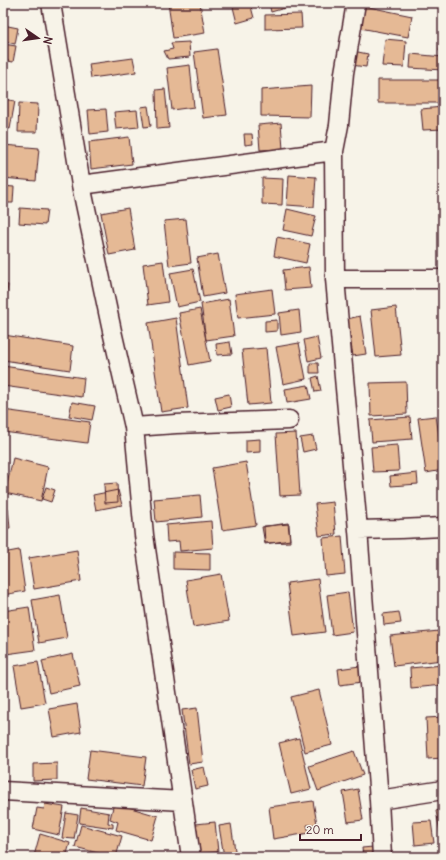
<svg xmlns="http://www.w3.org/2000/svg" width="446" height="860" font-family="Delius,sans-serif">
  <style>
    .building { fill: #e5b995; stroke: #4a1f2b }
    .lines { fill: none; stroke-linecap: round; stroke-linejoin: round }
    .street-casing { stroke: #4a1f2b; stroke-width: 21 }
    .street { stroke: #f7f3e8; stroke-width: 18 }
  </style>
  <rect width="100%" height="100%" fill="#f7f3e8"/>
  <filter id="ink" filterUnits="userSpaceOnUse"><feTurbulence type="fractalNoise" baseFrequency=".025" numOctaves="2"/><feDisplacementMap in="SourceGraphic" scale="8" xChannelSelector="R" yChannelSelector="G"/><feConvolveMatrix kernelMatrix="1 2 1 2 8 2 1 2 1" color-interpolation-filters="sRGB"/></filter>
  <g filter="url(#ink)">
    <path class="building" d="M168,3H200L205,33L173,38Z
      M232,3H250L254,18L237,23Z
      M269,3H302L271,12Z
      M364,6L412,16L408,37L360,28Z
      M301,14L302,28L265,29V15Z
      M443,24V52L439,51Z
      M3,25L18,28L15,44L3,41Z
      M385,39L406,41L404,67L382,66Z
      M189,42L190,57L168,59L164,51L173,49L171,43Z
      M3,44L16,46L13,62L3,60Z
      M217,49L227,115L203,118L194,52Z
      M353,51L368,54L366,67L351,65Z
      M411,54L443,57V70L410,68Z
      M133,58L136,72L91,78L89,64Z
      M190,65L194,107L172,110L167,68Z
      M378,80H443V103H378Z
      M311,86L310,117L261,116V90Z
      M165,89L169,128L157,129L156,90Z
      M3,99L15,101L10,129L3,127Z
      M19,103L38,104L37,132H18Z
      M148,106L151,126L144,127L141,107Z
      M443,107V129L423,130L421,109Z
      M106,109L108,132L90,134L88,110Z
      M137,110L139,127L116,129L114,112Z
      M281,123L283,149L260,150L258,125Z
      M244,134H252L253,144L245,145Z
      M129,137L132,164L91,169L89,142Z
      M3,145L39,148L36,181L3,178Z
      M289,175L316,177L314,207L287,205Z
      M262,178L283,179L282,205L262,204Z
      M3,186L14,187L13,203H3Z
      M20,208L47,210L45,225L19,223Z
      M128,208L135,250L109,255L101,213Z
      M287,209L316,216L311,236L283,230Z
      M186,219L191,263L169,266L164,221Z
      M277,237L310,244L306,263L274,256Z
      M218,254L225,293L203,297L197,258Z
      M163,261L168,302L148,305L143,264Z
      M309,267L311,288L285,290L283,270Z
      M193,269L200,302L177,307L170,273Z
      M3,284L8,285L3,320Z
      M272,289L275,314L238,318L235,294Z
      M229,299L234,336L206,340L201,304Z
      M396,307L401,355L376,357L371,310Z
      M200,309L210,361L189,365L179,313Z
      M299,310L301,332L281,335L279,313Z
      M360,316L366,354L353,356L347,319Z
      M176,318L188,408L161,412L148,323Z
      M277,320V331L265,332V321Z
      M4,335L73,346L70,370L3,360V342Z
      M317,337L321,358L308,361L304,340Z
      M230,342L232,354L217,355L216,344Z
      M299,343L306,379L283,384L276,347Z
      M266,348L271,403L248,405L242,350Z
      M310,363H318L319,373H310Z
      M3,366L84,378L82,397L3,386Z
      M318,376L321,391L315,392L312,378Z
      M406,382L407,414L371,416L370,383Z
      M308,385L311,399L287,403L285,389Z
      M229,394L231,407L218,410L215,397Z
      M72,402L95,406L92,420L69,416Z
      M3,410L90,422L87,443L3,432Z
      M436,416L443,461V470L426,473L418,418Z
      M410,417L412,439L372,442L370,420Z
      M296,433L300,495L280,496L276,434Z
      M313,436L316,449L303,452L300,438Z
      M260,439V452L246,453V440Z
      M397,445L399,471L373,472L371,447Z
      M13,458L48,467L41,501L5,493Z
      M246,462L256,525L222,530L212,468Z
      M417,473L418,484L391,486L390,476Z
      M117,483L118,502L105,503L104,484Z
      M46,487L55,490L51,502L42,499Z
      M118,490L122,505L96,510L93,495Z
      M200,495L202,517L156,522L154,499Z
      M333,502L336,534L319,536L315,504Z
      M8,508L10,528H5L6,540H3V509Z
      M211,521L213,548L180,551L179,541L167,542L166,525Z
      M288,523L290,540L265,544L262,527Z
      M289,524L290,542L265,543L264,526Z
      M342,536L345,574L326,576L323,538Z
      M19,550L25,591L3,595V553Z
      M77,550L81,581L34,589L29,558Z
      M173,552L210,553V570L173,569Z
      M221,574L229,621L193,627L186,580Z
      M318,579L325,632L294,636L287,583Z
      M348,592L353,632L332,635L327,595Z
      M60,595L67,638L39,643L32,600Z
      M29,607L35,650L6,654L3,634V611Z
      M399,612L401,623L384,625L383,614Z
      M439,631L442,660L394,666L390,636Z
      M73,654L80,686L49,693L42,661Z
      M38,662L45,703L21,707L14,666Z
      M443,665V685L411,688L410,668Z
      M360,666L362,682L340,685L338,669Z
      M319,690L332,745L305,752L291,697Z
      M77,704L81,732L54,737L49,709Z
      M197,708L203,762L189,764L182,710Z
      M443,717V758L428,759L426,718Z
      M299,738L311,789L291,794L279,743Z
      M90,750L146,757L142,786L86,779Z
      M354,751L363,775L318,791L309,766Z
      M57,763V780L33,781V764Z
      M204,767L208,786L195,789L191,770Z
      M358,789L363,820L348,822L343,792Z
      M313,801L317,824L307,825L309,833L273,839L269,807Z
      M114,803L158,816L151,840L116,830L118,822L110,819Z
      M45,804L64,807L59,835L33,829L37,808L44,809Z
      M81,808L109,813L108,823L113,824V828L79,823Z
      M443,809V837H441L436,811Z
      M66,813L78,815L74,839L62,838Z
      M431,821L434,843L415,845L413,822Z
      M215,822L218,852L200,854L196,824Z
      M231,824L236,857H224L219,826Z
      M81,825L122,836L116,857H113L75,847Z
      M40,834L70,843L66,857L34,856Z
      M373,847L374,857H363L362,848Z"/>
    <g class="lines">
      <defs>
        <path id="street" d="M51,3L81,185L112,331L134,427L144,535L191,857
          M334,151L339,125L344,73L356,3
          M81,185L334,151L335,279L358,530L379,800L382,857
          M335,279H443
          M134,427L176,424L289,420
          M358,530L400,529L443,527
          M3,791L183,801
          M379,800L443,790"/>
      </defs>
      <use href="#street" class="street-casing"/>
      <use href="#street" class="street"/>
    </g>
  </g>
  <rect width="446" height="860" fill="none" stroke="#f7f3e8" stroke-width="16"/>
  <rect x="8" y="8" width="430" height="844" fill="none" stroke="#4a1f2b" stroke-width="1.5" filter="url(#ink)"/>
  <g transform="translate(38 38) rotate(103)" stroke="#f7f3e8" stroke-width="3" paint-order="stroke">
  <path d="M0-3L7 15L0 10L-7 15Z" fill="#4a1f2b"/>
  <text y="-6" font-size="11" font-weight="bold" text-anchor="middle" fill="#4a1f2b">N</text>
  </g>
  <path d="M300 834v6h61v-6" fill="none" stroke="#4a1f2b" stroke-width="2"/>
  <text x="306" y="834" font-size="12" fill="#4a1f2b" stroke="#f7f3e8" stroke-width="3" paint-order="stroke">20 m</text>
</svg>
